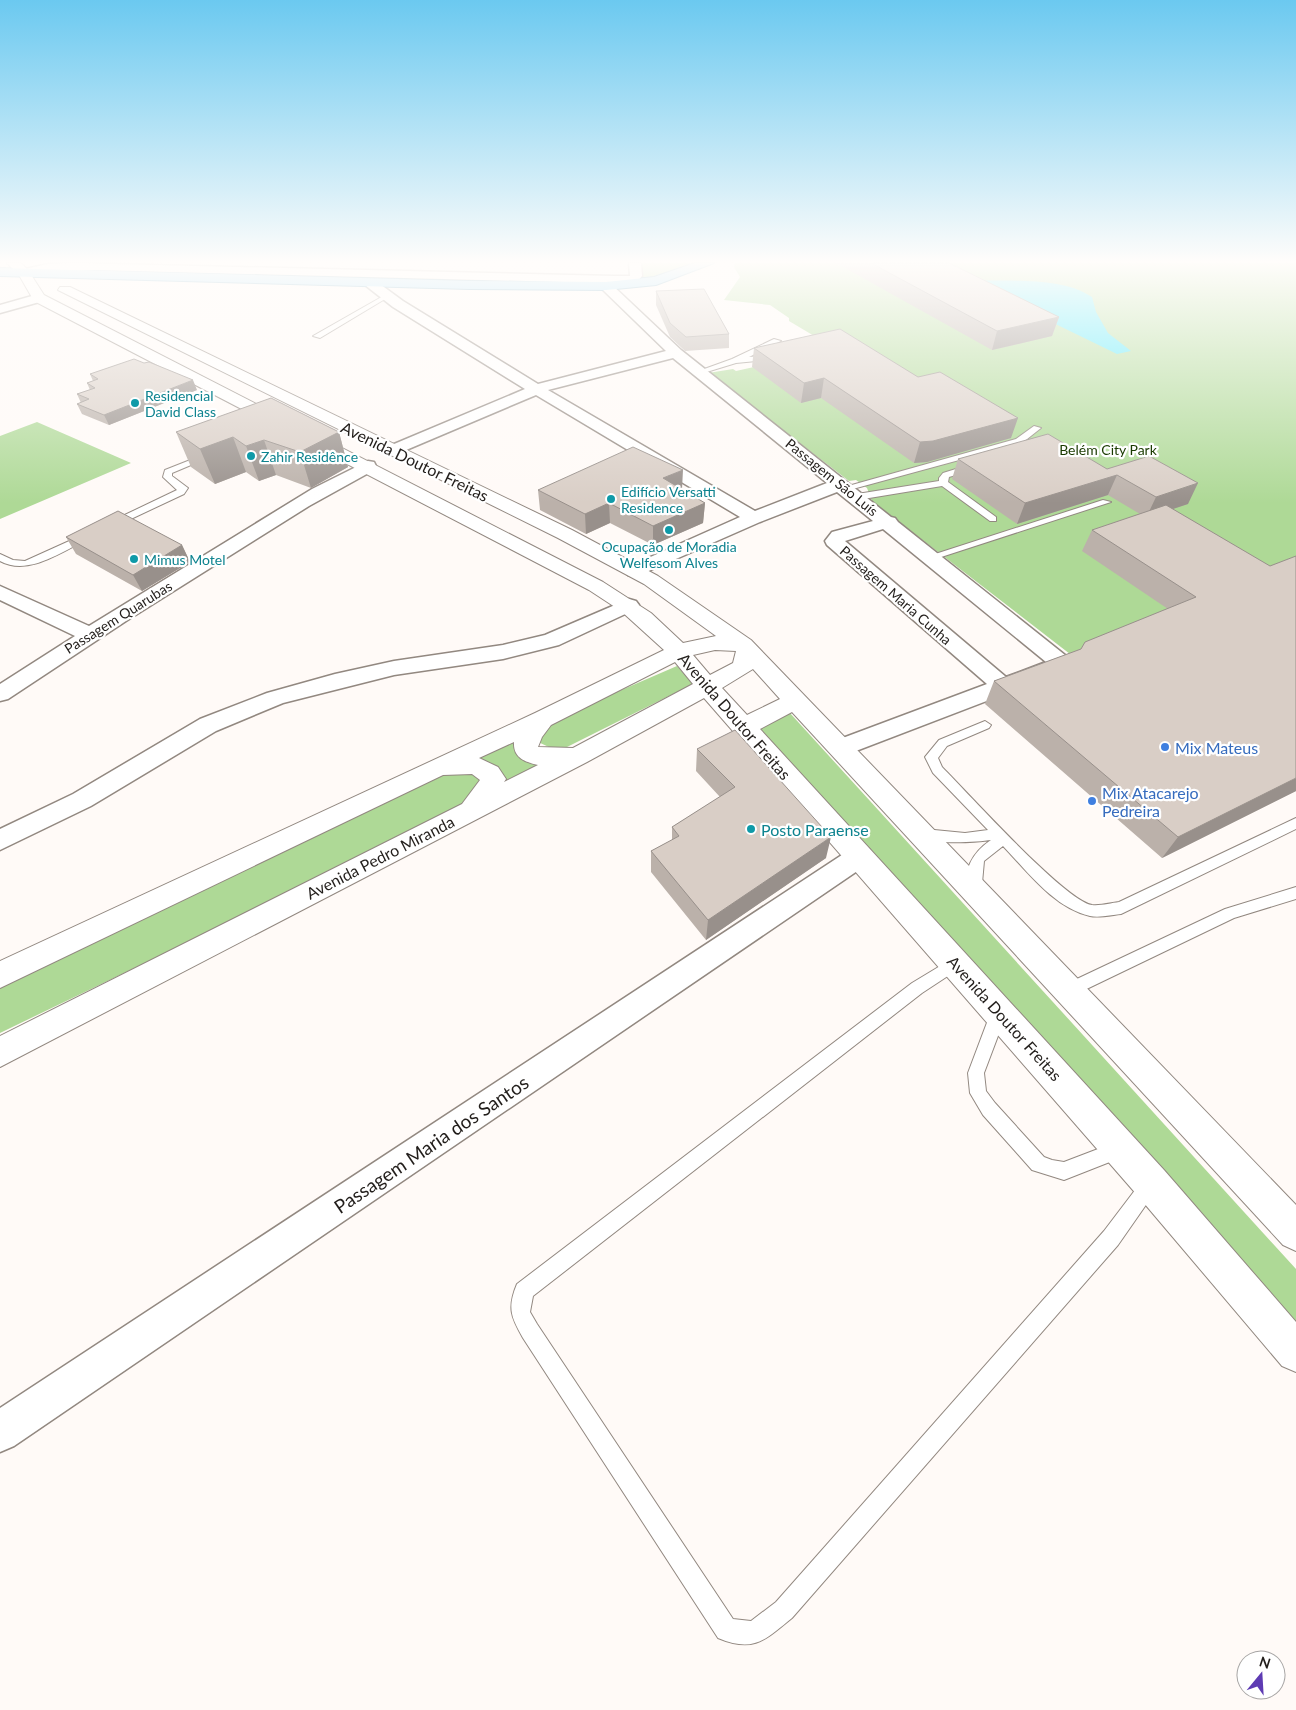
<svg xmlns="http://www.w3.org/2000/svg" width="1296" height="1710" font-family="Lato,sans-serif">
  <style>
    .green { fill: #aed996 }
    .water { fill: #50e9fb }
    .lines { fill: none; stroke-linecap: round; stroke-linejoin: round }
    .service-casing { stroke: #928880; stroke-width: 2 }
    .minor-casing { stroke: #928880; stroke-width: 3 }
    .secondary-casing { stroke: #928880; stroke-width: 2 }
    .primary-casing { stroke: #2e80a9; stroke-width: 2 }
    .service { fill: #fff; fill-rule: evenodd }
    .minor { fill: #fff; fill-rule: evenodd }
    .secondary { fill: #fff; fill-rule: evenodd }
    .primary { fill: #86d3fa; fill-rule: evenodd }
    .wall { fill: #bbb1aa }
    .shaded-wall { fill: #98908b }
    .building { fill: #d9cec6; stroke: #98908b }
    .culture-dot { fill: #0f9aa8; stroke: #fff; stroke-width: 2 }
    .shop-dot { fill: #3f7fe0; stroke: #fff; stroke-width: 2 }
    .labels { text-anchor: middle; dominant-baseline: central; stroke-width: 4.5; stroke-linejoin: round; paint-order: stroke }
    .far-culture-label { font-size: 14px; fill: #0d838f; stroke: #fff; text-anchor: start }
    .far-park-label { font-size: 14px; fill: #1a3b00; stroke: #fff }
    .far-street-label { font-size: 14px; fill: #221e1b; stroke: #fff }
    .street-label { font-size: 16px; fill: #221e1b; stroke: #fff }
    .shop-label { font-size: 16px; fill: #366cbe; stroke: #fff; text-anchor: start }
    .culture-label { font-size: 16px; fill: #0d838f; stroke: #fff; text-anchor: start }
    .near-street-label { font-size: 19px; fill: #221e1b; stroke: #fff }
  </style>
  <rect width="100%" height="100%" fill="#fffaf7"/>
  <path class="green" d="M635,263H708L635,284Z
    M735,263H1296V575L1079,661L872,501L867,488L856,480L849,481L708,373L733,369L736,371L836,349L789,321V318L770,305L724,300L740,277L734,267Z
    M68,269L459,278L458,280L444,283L61,270Z
    M37,422L131,463L0,519V436Z
    M677,666L693,684L563,749L551,748L536,741L552,720Z
    M789,712L1296,1269V1340L752,728Z
    M525,731L518,741L552,763L493,793L467,761Z
    M463,770L484,779L459,811L0,1033V987L440,773Z"/>
  <path class="water" d="M973,280C1010,282 1061,276 1092,297L1096,312L1108,333L1131,351L1117,354L967,281Z"/>
  <g class="lines">
    <defs>
      <path id="service" d="M385,295L390,296L320,338L313,336Z
        M774,339L781,341L749,357L772,355H775V359L736,363L700,374L696,372L732,359Z
        M1034,426L1041,428L1022,443L849,490L841,488L1016,439Z
        M203,455L210,457L172,473V476L188,488L184,494L116,526H110V522L177,490L163,477L165,470Z
        M972,464L975,465V469L949,477L948,482L996,517V521H990L942,486L857,500L852,497L857,494L939,481V478L943,473Z
        M1103,500L1111,502L935,559L926,557Z
        M87,533L92,536L90,538C64,550 29,577 0,561V554L13,560L25,561Z
        M985,721L991,725L989,728L947,746L938,758L942,767C967,792 1065,901 1092,905C1100,906 1111,903 1119,902L1296,818V829L1121,914C1112,915 1099,918 1090,916C1054,908 1027,871 1003,846L984,861L981,894H971C960,872 973,852 991,840C977,842 924,846 917,834L924,829L965,833L988,830L933,773L925,757L939,740Z
        M1296,887V899L1234,918L1072,996L1067,998L1062,996L1059,991L1062,986L1225,909Z
        M955,957L960,958L963,963L960,968L922,993L533,1296L530,1312L537,1324L733,1619L751,1621L776,1602L1104,1231L1145,1177L1151,1174L1157,1177L1160,1183L1157,1189L1118,1245L792,1618C765,1640 754,1653 718,1638L523,1338C511,1317 507,1308 517,1284L912,983Z
        M999,1005L1005,1007L1007,1012L984,1073L986,1091L995,1103L1044,1157L1052,1160L1064,1162L1119,1141L1125,1144L1128,1150L1125,1156L1064,1180L1032,1170L983,1115L970,1093L968,1073L991,1012L993,1007Z"/>
      <path id="minor" d="M74,263L614,276H630L629,263H641L642,276L637,282L611,284L681,350L891,517L895,518L898,522L1070,659L1073,664L1070,669L848,754L840,756L832,754L828,748L832,742L987,684L827,545L825,541L832,532L873,521L837,492L760,522L635,577L628,575L625,571L628,567L740,517L536,395L399,453H387L385,450L387,447L525,389L393,307L365,285L363,282L365,279H373L403,301L538,384L666,351L602,289L600,286L602,283L95,270L48,272L24,277L18,273L20,270L48,264ZM673,358L827,483L755,511L548,390ZM883,529L1046,662L1006,677L845,541Z
        M39,294L45,298L43,301L0,313V305Z
        M368,461L374,462L376,466L374,470L309,506L126,621L8,699L0,701V684L75,636L0,600V586L89,626L312,489Z
        M629,599L636,601L639,605L636,609L559,645L503,659L394,675L283,703L216,731L91,806L0,850V829L73,794L200,719L267,693L335,674L394,661L503,645L545,635Z
        M860,846L869,849L873,856L869,863L14,1446L0,1452V1408L851,849Z"/>
      <path id="secondary" d="M7,263H21L28,270L44,295L603,582L651,613L683,643L716,636L644,584L558,538L58,290L60,287H70L572,530L658,576L751,640L1296,1205V1251L1283,1245L792,712L760,729L1164,1170L1296,1322V1372L1282,1366L1138,1196L704,698L587,762L0,1067V1036L462,804L480,780L472,774L443,775L0,988V961L535,713L664,650L621,611L589,590L34,301L19,275ZM715,650L736,651L733,663L710,675L693,655ZM675,662L693,684L573,748L538,747L542,737L551,725ZM753,669L780,699L747,715L722,688ZM514,742C513,758 525,762 538,765L504,782L506,779L498,767L479,758Z"/>
      <path id="primary" d="M695,263H714L656,285L606,290L469,289L0,276V268L469,281L606,282L654,277Z"/>
    </defs>
    <use href="#service" class="service-casing"/>
    <use href="#minor" class="minor-casing"/>
    <use href="#secondary" class="secondary-casing"/>
    <use href="#primary" class="primary-casing"/>
    <use href="#service" class="service"/>
    <use href="#minor" class="minor"/>
    <use href="#secondary" class="secondary"/>
    <use href="#primary" class="primary"/>
  </g>
  <path class="wall" d="M836,263H949L1059,317L1052,336L992,350Z
    M656,291L729,334V348L685,351L670,337L656,305Z
    M754,348L1011,438L927,462L914,463L821,398L801,403L752,367Z
    M90,374L197,390L109,425L82,414L77,404L81,403L77,394L90,390L87,383L93,381Z
    M176,432H339L348,467L311,488L276,475L259,481L246,472L215,484L191,467Z
    M958,459L1107,469L1188,504L1172,509L1296,791L1162,858L985,704L994,681L1081,649L1168,609L1082,551L1092,530L1140,514L1108,495L1017,524L952,479Z
    M681,489L705,503L703,523L653,545L610,523L586,534L540,510L538,490L682,489Z
    M66,537L182,545L190,562L142,591L76,554Z
    M697,749L826,858L706,940L651,872V851L672,840V827L720,797L696,771Z"/>
  <path class="shaded-wall" d="M1059,317L1052,336L992,350L997,331Z
    M824,378L821,398L801,403L804,383Z
    M193,380L197,390L109,425L104,415Z
    M1018,418L1011,438L927,462L914,463L920,442Z
    M339,432L348,467L311,488L300,452Z
    M233,437L246,472L215,484L200,449Z
    M264,440L276,475L259,481L246,446Z
    M683,470L682,489L663,498V478Z
    M1117,475L1108,495L1017,524L1025,503Z
    M1198,483L1188,504L1146,518L1156,497Z
    M609,503L610,523L586,534L585,514Z
    M705,503L703,523L653,545V526Z
    M182,545L190,562L142,591L133,575Z
    M1296,778V791L1162,858L1178,837Z
    M831,837L826,858L706,940L708,920Z"/>
  <path class="building" d="M871,263H949L1059,317L997,331Z
    M704,289L729,334L686,337L670,323L656,291Z
    M840,329L918,377L940,372L1018,418L933,441L920,442L824,378L804,383L754,348Z
    M134,359L144,363L149,362L193,380L104,415L77,404L89,399L77,394L95,388L87,383L98,379L90,374Z
    M271,398L339,432L300,452L264,440L246,446L233,437L200,449L176,432Z
    M1048,434L1107,469L1149,456L1198,483L1156,497L1117,475L1025,503L958,459Z
    M633,447L683,470L663,478L705,503L653,526L609,503L585,514L538,490Z
    M1166,505L1270,566L1296,556V778L1178,837L994,681L1081,649L1085,642L1196,597L1092,530Z
    M118,511L182,545L133,575L66,537Z
    M735,730L831,837L708,920L651,851L679,836L672,827L735,787L697,749Z"/>
  <linearGradient id="sky" x2="0" y2="1"><stop stop-color="#6bc9f0"/><stop offset="0.52" stop-color="#fffdfb"/><stop offset="1" stop-color="#fffdfb" stop-opacity="0"/></linearGradient>
  <rect width="1296" height="503" fill="url(#sky)"/>
  <g class="culture-dot">
    <circle cx="135" cy="403" r="5"/>
    <circle cx="251" cy="456" r="5"/>
    <circle cx="611" cy="499" r="5"/>
    <circle cx="669" cy="530" r="5"/>
    <circle cx="134" cy="559" r="5"/>
    <circle cx="751" cy="829" r="5"/>
  </g>
  <g class="shop-dot">
    <circle cx="1165" cy="747" r="5"/>
    <circle cx="1092" cy="801" r="5"/>
  </g>
  <g class="labels">
    <g class="far-culture-label">
      <text x="145" y="395">Residencial<tspan x="145" dy="16">David Class</tspan></text>
      <text x="261" y="456">Zahir Residênce</text>
      <text x="621" y="491">Edifício Versatti<tspan x="621" dy="16">Residence</tspan></text>
      <text x="669" y="546" text-anchor="middle">Ocupação de Moradia<tspan x="669" dy="16">Welfesom Alves</tspan></text>
      <text x="144" y="559">Mimus Motel</text>
    </g>
    <g class="far-park-label">
      <text x="1108" y="449">Belém City Park</text>
    </g>
    <g class="far-street-label">
      <text transform="translate(832 477) rotate(39)">Passagem São Luís</text>
      <text transform="translate(896 595) rotate(41)">Passagem Maria Cunha</text>
      <text transform="translate(118 617) rotate(-32)">Passagem Quarubas</text>
    </g>
    <g class="street-label">
      <text transform="translate(415 461) rotate(26)">Avenida Doutor Freitas</text>
      <text transform="translate(735 716) rotate(49)">Avenida Doutor Freitas</text>
      <text transform="translate(380 857) rotate(-27)">Avenida Pedro Miranda</text>
      <text transform="translate(1005 1018) rotate(48)">Avenida Doutor Freitas</text>
    </g>
    <g class="shop-label">
      <text x="1175" y="747">Mix Mateus</text>
      <text x="1102" y="792">Mix Atacarejo<tspan x="1102" dy="18">Pedreira</tspan></text>
    </g>
    <g class="culture-label">
      <text x="761" y="829">Posto Paraense</text>
    </g>
    <g class="near-street-label">
      <text transform="translate(431 1144) rotate(-34)">Passagem Maria dos Santos</text>
    </g>
  </g>
  <g transform="translate(1261 1675) rotate(18)"><circle r="24" fill="#ffffff" stroke="#a7a5a4"/>
  <path d="M0-4L9 19L0 12L-9 19Z" fill="#5e3bb3"/>
  <text y="-8" font-size="14" font-weight="bold" text-anchor="middle" fill="#221e1b">N</text>
  </g>
</svg>
